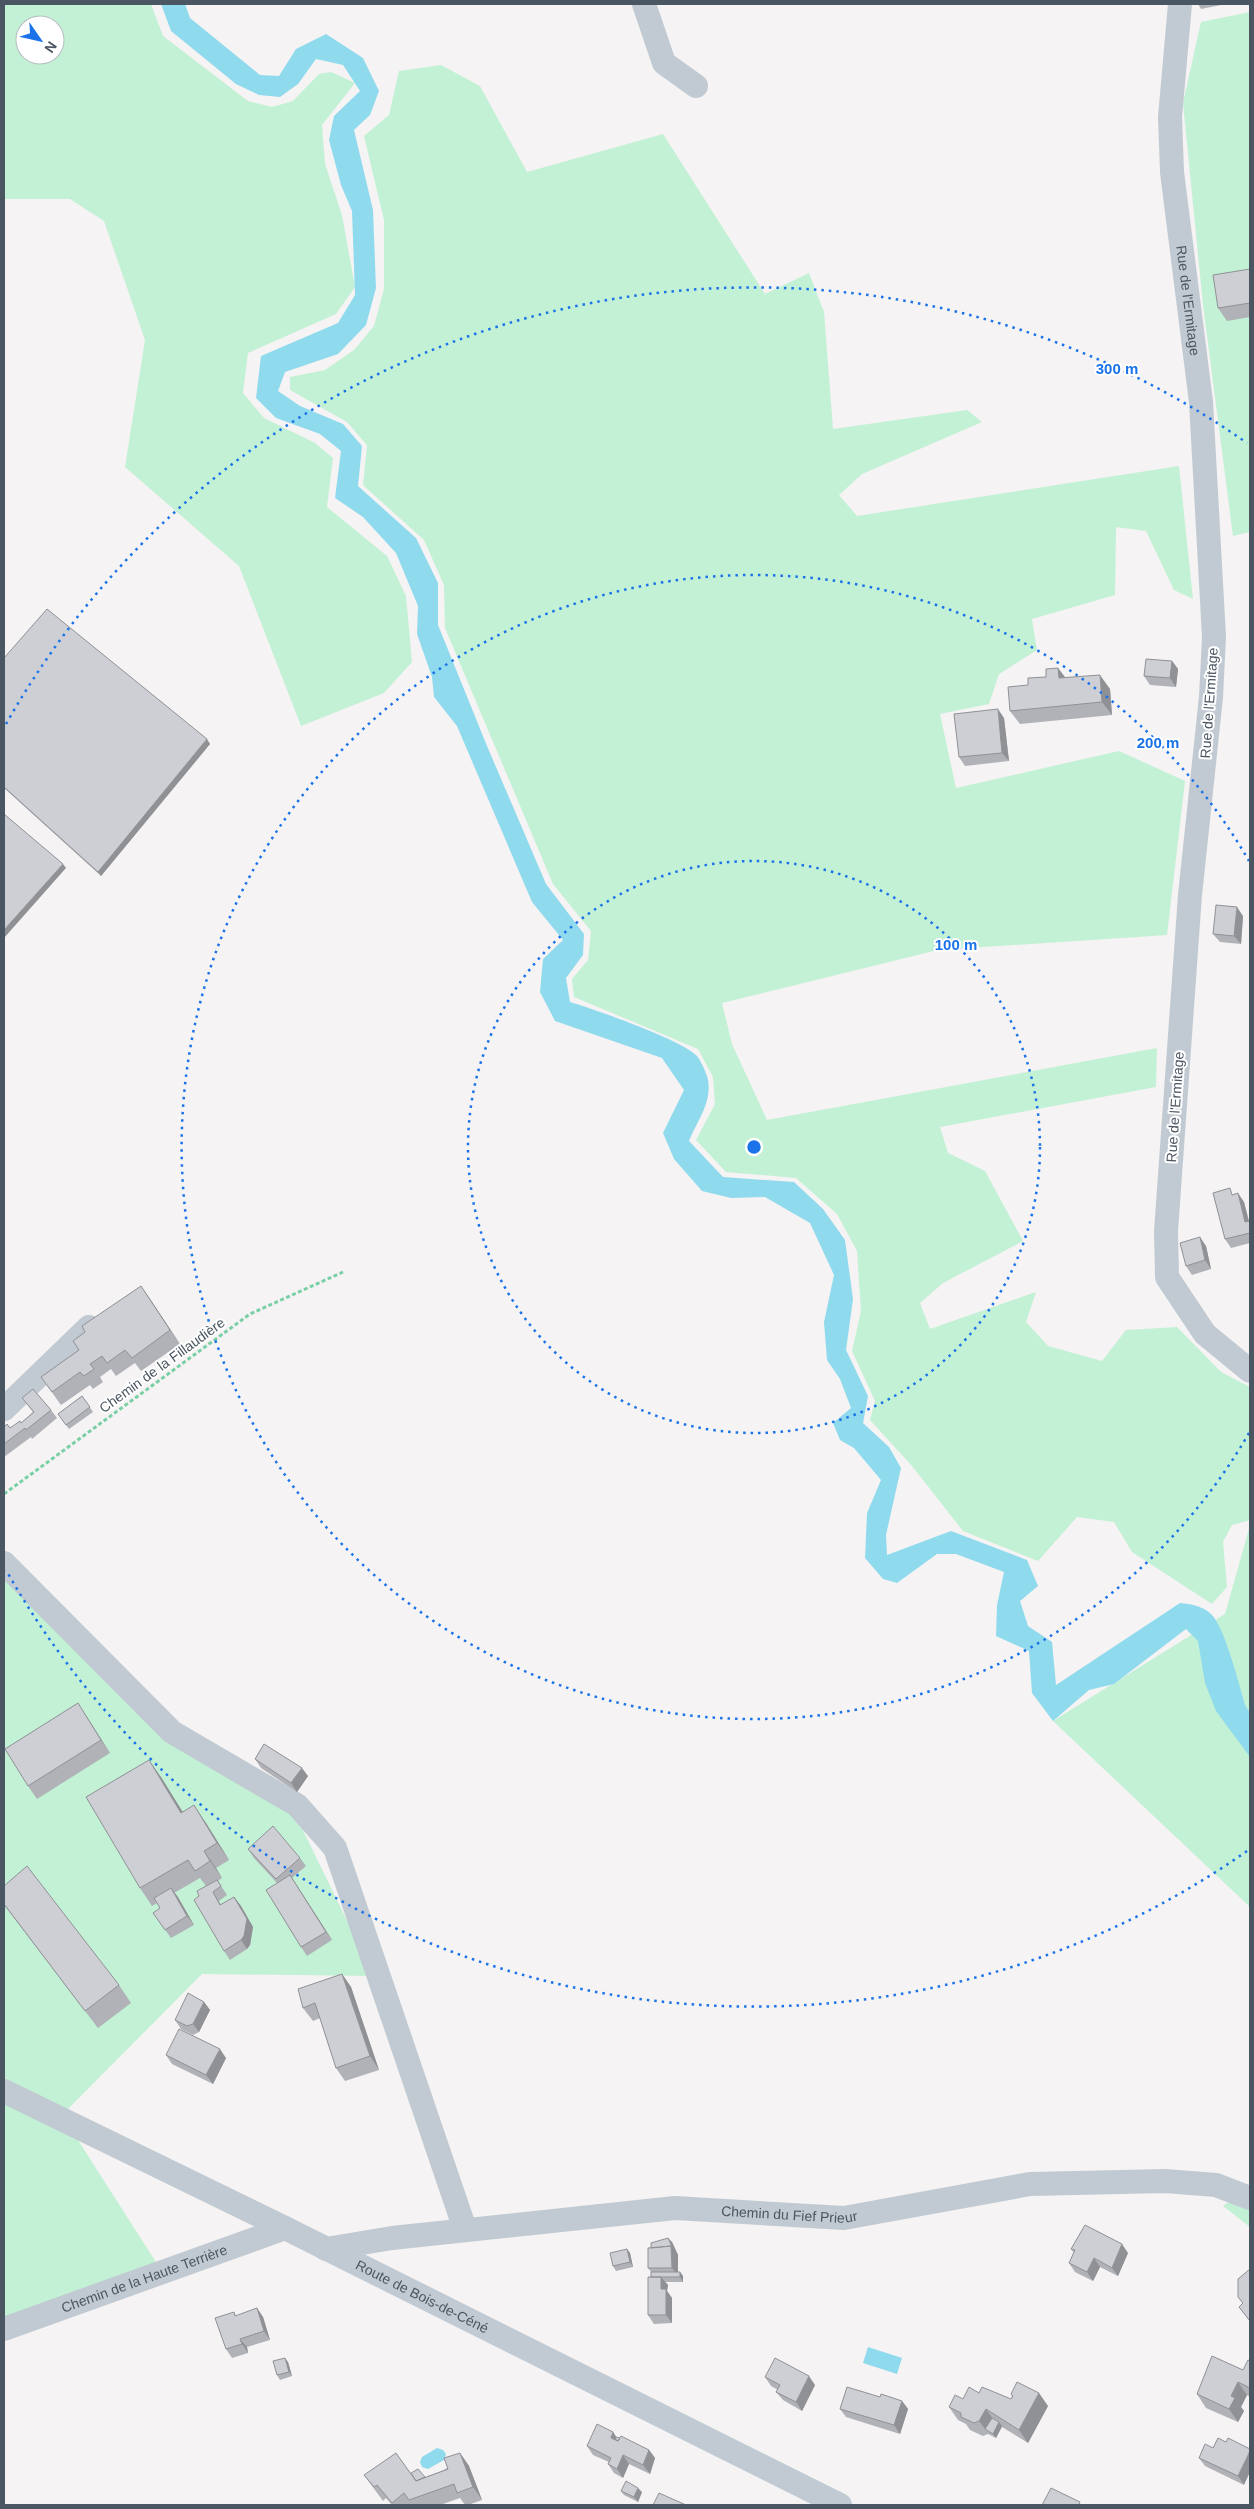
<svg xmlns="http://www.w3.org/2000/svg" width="1254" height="2509" font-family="Arial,sans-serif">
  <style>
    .green { fill: #c3f1d5; fill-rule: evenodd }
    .water { fill: #90daee }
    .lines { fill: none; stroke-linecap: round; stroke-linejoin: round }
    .path { stroke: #7ad0a6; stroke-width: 3; stroke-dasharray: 4 2.5; stroke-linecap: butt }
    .minor { stroke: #c1cad2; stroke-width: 24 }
    .wall { fill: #b0b2b7 }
    .shaded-wall { fill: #909195 }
    .building { fill: #cdcfd5; stroke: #909195 }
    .ring { fill: none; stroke: #1a73e8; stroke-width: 2.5; stroke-dasharray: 2.5 5 }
    .labels { text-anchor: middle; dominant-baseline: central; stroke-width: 4; stroke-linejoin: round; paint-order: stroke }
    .street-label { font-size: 14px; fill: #4a5661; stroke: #fff }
    .centre { fill: #1a73e8; stroke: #fff; stroke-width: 2.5 }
    .ring-label { font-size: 15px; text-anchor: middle; font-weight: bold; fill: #1a73e8; stroke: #fff; stroke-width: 4; stroke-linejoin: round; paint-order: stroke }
  </style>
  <rect width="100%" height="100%" fill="#f5f3f3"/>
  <path class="green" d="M4,4H151L163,36L248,101L272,107L293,101L319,74L331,72L355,83L322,125L325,164L342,215L355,287L336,314L248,353L243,393L264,418L315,443L333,458L327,507L387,556L406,596L412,662L384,693L301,726L239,566L125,467L145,340L104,221L70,199H4ZM25,25H55V55H25Z
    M1250,12V532L1233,536L1203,305L1183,103L1201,22Z
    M441,65L480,86L527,172L663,134L765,294L809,273L824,312L833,429L967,410L982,422L862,474L839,495L857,516L1179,466L1193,599L1174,590L1146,531L1116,527L1115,595L1032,619L1037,650L999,674L989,704L940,714L956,788L1119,751L1185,781L1167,935L938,950L722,1003L732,1044L767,1120L1157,1048L1156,1087L940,1127L948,1153L985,1171L1023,1241L943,1283L920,1303L930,1329L1036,1292L1026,1322L1048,1346L1102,1361L1126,1330L1177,1327L1221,1372L1250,1387V1520L1232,1525L1223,1542L1227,1587L1212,1604L1132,1552L1114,1522L1077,1517L1038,1561L963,1531L912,1466L870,1420L875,1401L852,1351L861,1311L857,1251L837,1214L796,1178L726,1172L696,1140L715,1104L713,1077L698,1049L574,997L572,979L588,960L591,931L553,884L445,628L444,585L424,540L363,485L367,445L347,422L290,390V377L325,370L354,350L374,326L384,289V220L364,136L389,115L399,71Z
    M1250,1525V1907L1053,1721L1225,1614Z
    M4,1555L129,1703L297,1818L374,1976L202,1974L62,2115L168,2281L4,2331Z
    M1250,2187V2227L1223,2206Z"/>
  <path class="water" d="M161,4H185L190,18L260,75L279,76L296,49L326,34L363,58L379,91L370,115L354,130L373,210L376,288L366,325L338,354L285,372L278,391L300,406L343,424L362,446L358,486L416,538L438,583V625L487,746L546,884L584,934L583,955L566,978L570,1002C594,1009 682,1040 697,1056C701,1061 707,1074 708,1080C712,1103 697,1121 689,1141L723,1177L794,1182L823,1209L845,1240L853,1299L846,1350L868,1396L863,1423L889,1447L901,1468L886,1535L887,1555L951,1531L1027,1560L1038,1586L1020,1601L1028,1626L1052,1642L1056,1685L1180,1603C1190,1604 1204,1606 1212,1615C1225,1629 1239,1684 1245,1705L1250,1713V1757L1216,1711L1205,1683L1198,1641L1186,1629L1114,1684L1089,1690L1053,1721L1032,1693L1029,1651L996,1636L997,1605L1004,1572L956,1554H937L897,1583L883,1579L865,1558L867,1513L881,1480L854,1448L840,1440L833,1423L851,1408L840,1379L827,1360L824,1322L834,1275L810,1223L765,1197L731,1198L702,1191L674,1159L663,1133L684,1090L662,1058L555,1021L540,992L543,959L563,940L532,902L457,726L434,697L432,677L417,634L418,606L396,553L363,517L335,498L341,451L320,434L276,418L256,398L261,356L338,323L355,295L352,211L341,185L329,140L334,116L360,91L343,65L316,59L298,84L280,97L259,95L236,84L171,31Z
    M868,2347L902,2358L897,2374L863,2363Z
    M437,2448L443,2450L446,2454L444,2460L428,2469L422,2467L420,2462L422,2457Z"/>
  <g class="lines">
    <path class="path" d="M4,1494L250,1314L343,1272"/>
    <g class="minor">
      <path d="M644,4L664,63L696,86"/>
      <path id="s1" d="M1180,4L1170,117L1172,172L1201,402L1214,637L1211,697L1190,895L1166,1231L1167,1277L1205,1334L1250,1371"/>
      <path d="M4,1409L89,1327"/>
      <path d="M4,1563L172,1732L297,1805L335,1848L465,2229"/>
      <path id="s2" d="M4,2091L285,2228L840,2505"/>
      <path id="s3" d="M326,2249L392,2238L675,2208L844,2218L1030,2184L1165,2181L1216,2185L1250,2198"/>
      <path id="s4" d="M4,2329L285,2228"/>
    </g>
  </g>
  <path class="wall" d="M1198,4H1226L1201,9Z
    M1250,269V317L1227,321L1218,308Z
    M4,658L210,744L101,876L4,788Z
    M1172,661L1178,669L1176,687L1150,685L1144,676Z
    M1058,668L1065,678L1110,689L1112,715L1020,724L1010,711L1028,685L1046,677Z
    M1004,718L1009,761L965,766L959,757Z
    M1243,916L1241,944L1220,942L1213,934Z
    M1235,1194L1244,1202L1249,1221H1250V1243L1231,1248L1225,1239Z
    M1206,1246L1211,1269L1192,1275L1186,1266Z
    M150,1299L180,1344L141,1371L135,1363L116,1376L111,1369L100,1377L103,1382L93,1389L90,1385L61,1405L41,1377Z
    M82,1396L93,1412L69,1429L58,1414Z
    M22,1398L51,1410L57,1418L32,1439L31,1437L4,1457V1427L10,1428L21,1423L33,1412Z
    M87,1717L110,1753L37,1799L28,1786Z
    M255,1759L308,1776L297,1792L261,1768Z
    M161,1777L182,1812L206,1823L229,1860L216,1868L222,1878L218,1881L227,1895L219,1901L221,1905L234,1897L241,1906L253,1927L250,1945L247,1949L230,1960L224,1951L199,1896L206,1886L200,1878L174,1893L194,1925L171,1938L153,1913L160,1908L157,1903L152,1906L140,1888Z
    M248,1849L300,1858L306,1866L292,1878L332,1940L307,1956L301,1947L277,1883L254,1858Z
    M4,1886L119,1985L131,2003L98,2028L4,1905Z
    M342,1974L351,1987L379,2070L345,2081L336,2068L320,2018L313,2021L303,2008Z
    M204,2002L210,2010L199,2032L193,2035L181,2029L175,2020Z
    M166,2055L226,2058L213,2084L172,2064Z
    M672,2242L678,2255V2272H680L683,2276V2282H665L668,2285L667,2291L672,2298V2323L654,2324L648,2315L651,2272L648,2268L651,2248Z
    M627,2249L630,2253L633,2267L616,2271L613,2266Z
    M1071,2249L1128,2253L1118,2276L1100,2267L1093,2281L1075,2272L1069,2263L1074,2253Z
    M1250,2269V2322L1239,2307L1243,2304L1238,2297Z
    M257,2308L263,2317L270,2340L247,2347L248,2353L232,2358L226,2349L234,2312L236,2316Z
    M1250,2361V2397L1247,2395L1241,2407L1244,2411L1238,2422L1206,2408L1197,2394L1243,2370Z
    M288,2362L292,2376L280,2380L277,2375Z
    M765,2377L815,2385L802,2411L783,2400L776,2392L778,2390L771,2386Z
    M1011,2394L1048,2406L1028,2443L1002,2427L996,2438L988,2434L983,2436L970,2430L966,2424L958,2420L949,2407L963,2399H1011L1012,2397Z
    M880,2397L902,2401L908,2409L900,2434L846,2417L840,2409Z
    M613,2432L616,2437L649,2450L655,2458L650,2474L629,2464L623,2478L614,2473L608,2464L609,2462L593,2455L587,2446Z
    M1218,2438L1244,2485L1205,2466L1199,2458L1213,2448Z
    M460,2453L469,2466L482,2500L468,2505H465L460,2498L440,2505H392L386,2498L383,2501L364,2475L425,2477L442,2471L447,2468Z
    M621,2491L642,2492L638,2502L624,2495Z"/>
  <path class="shaded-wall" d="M1172,661L1178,669L1176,687L1170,678Z
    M1058,668L1068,681L1059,678Z
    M1100,675L1110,689L1112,715L1102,702Z
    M998,709L1004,718L1009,761L1002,753Z
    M207,739L210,744L101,876L98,872Z
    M63,864L66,868L4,938V930Z
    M1237,907L1243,916L1241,944L1234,936Z
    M1238,1193L1244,1202L1250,1226L1245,1222Z
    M1200,1237L1206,1246L1211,1269L1205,1260Z
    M141,1286L150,1299L180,1344L170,1330Z
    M78,1703L87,1717L110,1753L101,1740Z
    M149,1760L161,1777L194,1830L181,1813Z
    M302,1768L308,1776L297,1792L291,1783Z
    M194,1805L206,1823L229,1860L217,1843Z
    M204,1851L216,1868L222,1878L210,1861Z
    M290,1875L296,1884L332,1940L326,1932Z
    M171,1888L178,1897L194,1925L187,1916Z
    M234,1897L241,1906L253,1927L250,1945L247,1949L241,1940Z
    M342,1974L351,1987L379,2070L370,2056Z
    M204,2002L210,2010L199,2032L193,2024Z
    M220,2049L226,2058L213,2084L206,2075Z
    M668,2238L672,2242L678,2255V2276L672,2268Z
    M1122,2244L1128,2253L1118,2276L1112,2268Z
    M627,2249L630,2253L633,2267L630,2262Z
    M1094,2258L1100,2267L1093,2281L1087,2272Z
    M680,2272L683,2276V2282L680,2277Z
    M661,2277L668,2285L667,2291L672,2298V2323L666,2315L661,2289Z
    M257,2308L263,2317L270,2340L264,2331Z
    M240,2339L247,2347L248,2353L242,2344Z
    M285,2358L288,2362L292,2376L289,2372Z
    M809,2376L815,2385L802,2411L796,2402Z
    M1238,2382L1247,2395L1241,2407L1244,2411L1238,2422L1229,2409L1231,2396Z
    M1039,2393L1048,2406L1028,2443L1019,2430Z
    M902,2401L908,2409L900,2434L894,2425Z
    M986,2409L995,2422L985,2429L979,2421Z
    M999,2422L1002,2426L996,2438L993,2434Z
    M613,2432L619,2441L611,2438Z
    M649,2450L655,2458L650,2474L643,2465Z
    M1250,2451V2472L1244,2485L1238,2476Z
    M460,2453L469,2466L482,2500L473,2487Z
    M623,2455L629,2464L623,2478L617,2469Z
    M638,2488L642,2492L638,2502L634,2497Z"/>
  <path class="building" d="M1250,269V303L1218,308L1213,275Z
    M47,609L207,739L98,872L4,787V658Z
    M1146,659L1172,661L1170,678L1144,676Z
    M1058,668L1059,678L1100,675L1102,702L1010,711L1008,687L1028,685V678L1046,677V669Z
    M998,709L1002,753L959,757L954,714Z
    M4,814L63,864L4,930Z
    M1216,905L1237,907L1234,936L1213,934Z
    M1230,1188L1232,1195L1238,1193L1245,1222L1250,1221V1233L1225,1239L1213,1193Z
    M1200,1237L1205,1260L1186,1266L1180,1243Z
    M141,1286L170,1330L132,1358L125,1350L107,1363L102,1356L90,1364L94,1369L84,1376L80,1372L52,1392L41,1377L79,1350L73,1341L85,1332L82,1326Z
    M33,1389L51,1410L26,1430L25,1428L4,1444V1427L7,1424L10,1428L20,1421L21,1423L34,1412L22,1398Z
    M82,1396L90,1407L66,1425L58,1414Z
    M78,1703L101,1740L28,1786L5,1749Z
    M264,1744L302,1768L291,1783L255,1759Z
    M149,1760L181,1813L194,1805L217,1843L204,1851L210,1861L195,1871L188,1860L140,1888L86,1797Z
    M273,1826L300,1858L276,1879L248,1849Z
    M27,1866L119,1985L85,2011L4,1904V1886Z
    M290,1875L326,1932L301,1947L266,1890Z
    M217,1880L221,1886L213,1892L220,1905L234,1897L247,1919L244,1936L241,1940L224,1951L194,1900L199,1896L197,1891Z
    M171,1888L187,1916L165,1930L153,1913L160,1908L154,1898Z
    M342,1974L370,2056L336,2068L315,2003L303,2008L298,1989Z
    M188,1993L204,2002L193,2024L187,2026L175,2020Z
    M179,2029L220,2049L206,2075L166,2055Z
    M1085,2225L1122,2244L1112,2268L1094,2258L1087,2272L1069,2263L1075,2250L1071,2249Z
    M668,2238L674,2251L671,2246L651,2248V2243Z
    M671,2246L672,2268H648V2248Z
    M627,2249L630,2262L613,2266L610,2253Z
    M1250,2269V2321L1239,2307L1243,2303L1238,2297V2279Z
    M651,2272H680V2277H651Z
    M648,2277H661V2289H666V2315H648Z
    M257,2308L264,2331L240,2339L242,2344L226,2349L215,2318L234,2312L235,2316Z
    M1212,2356L1243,2370L1248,2360L1250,2361V2388L1238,2382L1231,2396L1235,2398L1229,2409L1197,2394Z
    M285,2358L289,2372L277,2375L273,2361Z
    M775,2358L809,2376L796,2402L776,2392L780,2385L765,2377Z
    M1017,2382L1039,2393L1019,2430L986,2409L979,2421L974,2423L961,2417V2413L949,2407L955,2395L963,2399L969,2387L979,2393L982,2387L1011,2399L1013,2396L1011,2394Z
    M847,2387L880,2397L881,2394L902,2401L894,2425L840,2409Z
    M992,2418L999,2422L993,2434L985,2429Z
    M597,2424L613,2432L611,2438L618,2441L621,2436L649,2450L643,2465L623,2455L617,2469L608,2464L611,2458L587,2446Z
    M616,2437L620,2438L618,2441L615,2439Z
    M1218,2438L1226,2442L1228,2438L1250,2449V2451L1238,2476L1199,2458L1205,2444L1213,2448Z
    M396,2453L416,2481L448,2469L444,2458L460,2453L473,2487L457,2493L454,2484L409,2500L404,2493L392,2503L377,2485L374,2487L364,2475Z
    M418,2469L425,2477L416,2481L411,2473Z
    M626,2481L638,2488L634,2497L621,2491Z
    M1051,2488L1080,2502L1079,2505H1042Z
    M659,2493L686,2505H653Z"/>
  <g class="ring">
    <circle cx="754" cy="1147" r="286"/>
    <path d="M1249 1433A572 572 0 1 1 1249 861"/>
    <path d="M1247 1851A859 859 0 0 1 6 1570M6 724A859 859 0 0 1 1247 443"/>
  </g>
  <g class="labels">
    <g class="street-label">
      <text stroke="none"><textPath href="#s1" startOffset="298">Rue de l'Ermitage</textPath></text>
      <text transform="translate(1209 703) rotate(-86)">Rue de l'Ermitage</text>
      <text transform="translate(1175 1107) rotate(-86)">Rue de l'Ermitage</text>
      <text transform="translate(162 1365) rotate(-36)">Chemin de la Fillaudière</text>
      <text stroke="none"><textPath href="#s3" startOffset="466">Chemin du Fief Prieur</textPath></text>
      <text stroke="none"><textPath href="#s4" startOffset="149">Chemin de la Haute Terrière</textPath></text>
      <text stroke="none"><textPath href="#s2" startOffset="466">Route de Bois-de-Céné</textPath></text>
    </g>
  </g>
  <circle cx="754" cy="1147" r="8" class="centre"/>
  <g class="ring-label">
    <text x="1117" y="374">300 m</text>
    <text x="1158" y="748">200 m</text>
    <text x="956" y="950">100 m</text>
  </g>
  <rect width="1254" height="2509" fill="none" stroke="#4a5661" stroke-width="10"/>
  <g transform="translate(40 40) rotate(124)"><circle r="24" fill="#ffffff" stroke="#b7bbc0"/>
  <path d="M0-4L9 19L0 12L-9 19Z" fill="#1a73e8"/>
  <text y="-8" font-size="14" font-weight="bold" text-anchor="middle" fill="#4a5661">N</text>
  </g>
</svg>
